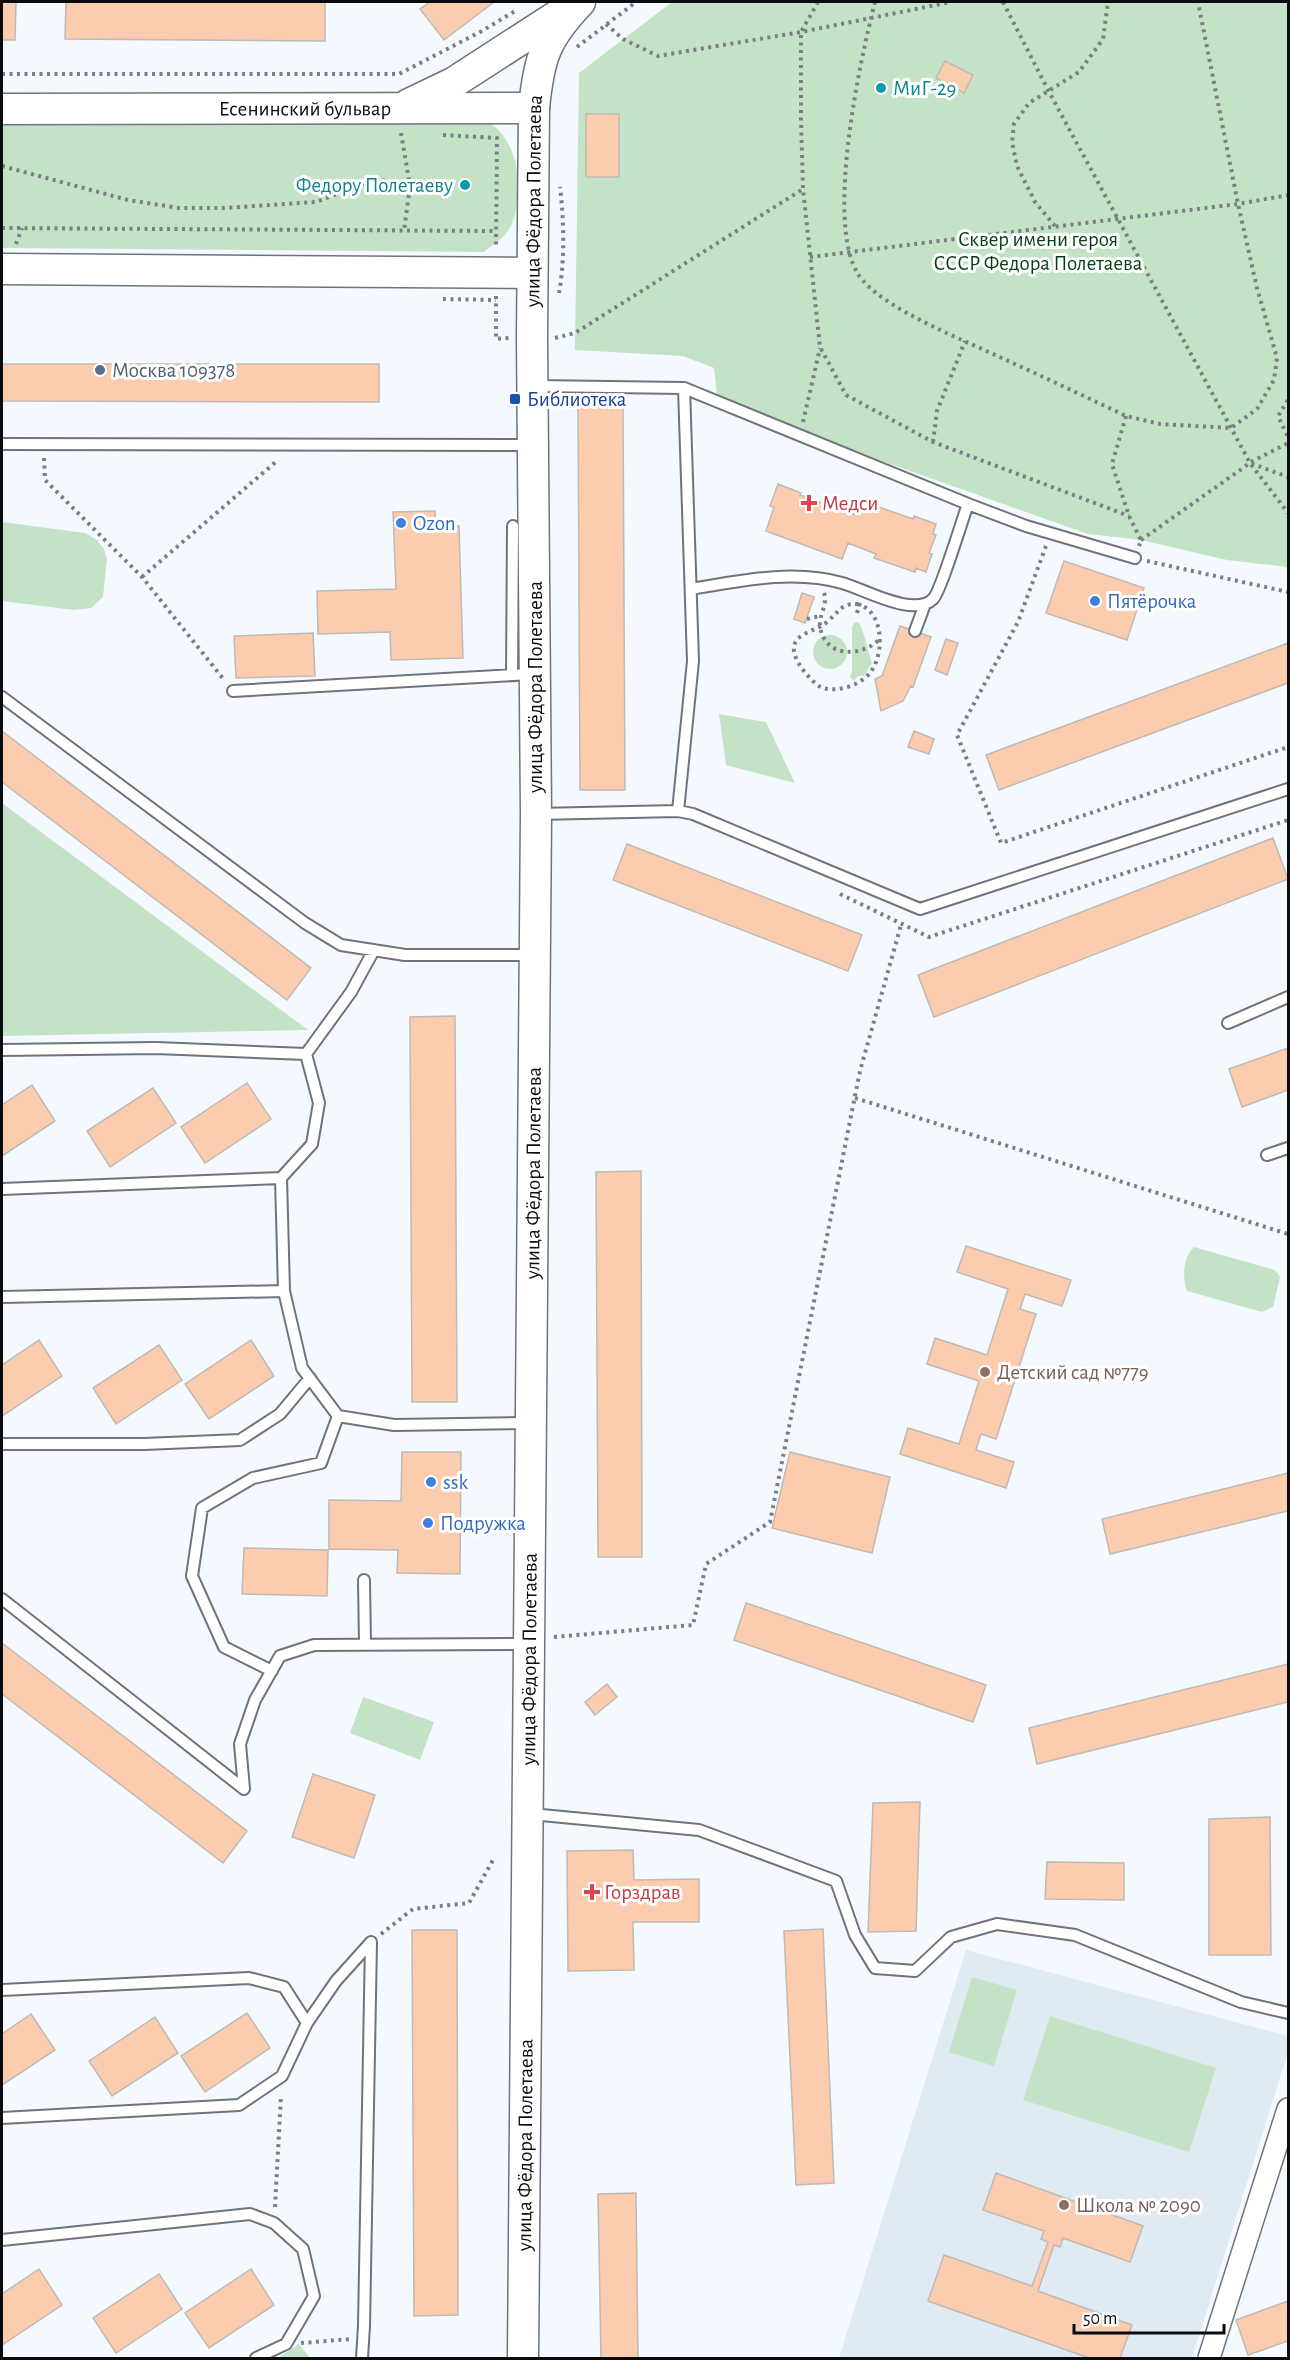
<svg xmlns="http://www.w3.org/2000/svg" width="1290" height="2360" font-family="'Alegreya Sans',sans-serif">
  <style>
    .built { fill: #e0eaf3 }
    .green { fill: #c4e3c6 }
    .building { fill: #fbccae; stroke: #c1b9b3; stroke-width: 1.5 }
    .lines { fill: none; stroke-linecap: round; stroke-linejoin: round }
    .lane-casing { stroke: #6f747b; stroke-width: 14 }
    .street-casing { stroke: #6f747b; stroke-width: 24 }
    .secondary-casing { stroke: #6f747b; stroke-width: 33 }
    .path { stroke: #7b7f84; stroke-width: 4; stroke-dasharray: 3 4.5; stroke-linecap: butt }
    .lane { stroke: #fff; stroke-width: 10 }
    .street { stroke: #fff; stroke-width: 21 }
    .secondary { stroke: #fff; stroke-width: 30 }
    .culture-dot { fill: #0f9aa8; stroke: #fff; stroke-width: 2 }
    .service-dot { fill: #5c6f8a; stroke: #fff; stroke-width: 2 }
    .transit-dot { fill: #1a4fb4; stroke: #fff; stroke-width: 2 }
    .health-dot { fill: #e0444e; stroke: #fff; stroke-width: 2 }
    .shop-dot { fill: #3f7fe0; stroke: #fff; stroke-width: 2 }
    .education-dot { fill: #8d6e63; stroke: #fff; stroke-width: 2 }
    .labels { text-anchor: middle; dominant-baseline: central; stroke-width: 6; stroke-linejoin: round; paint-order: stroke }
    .culture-label { font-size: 21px; fill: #0d838f; stroke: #fff; text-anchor: start }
    .street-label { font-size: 21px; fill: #0a0c0f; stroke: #fff }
    .park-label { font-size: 21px; fill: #053f15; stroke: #fff }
    .service-label { font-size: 21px; fill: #4e5e75; stroke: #fff; text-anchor: start }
    .transit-label { font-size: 21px; fill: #164399; stroke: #fff; text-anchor: start }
    .health-label { font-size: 21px; fill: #be3a42; stroke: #fff; text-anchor: start }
    .shop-label { font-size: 21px; fill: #366cbe; stroke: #fff; text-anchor: start }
    .education-label { font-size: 21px; fill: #785e54; stroke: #fff; text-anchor: start }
  </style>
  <rect width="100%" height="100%" fill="#f3f9ff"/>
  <path class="built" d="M966,1950L1288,2036V2052L1192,2358H839Z"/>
  <path class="green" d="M672,2H1288V567L1227,560L1141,540L1088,534L718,403L714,368L683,356L575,350L579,73Z
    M2,121L490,123C520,143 525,194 511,226C505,238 494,244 484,252L2,248Z
    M2,522L85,533L97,540L104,549L107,559L103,597L91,608L74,610L2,601Z
    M858,622C863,626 869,655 872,663L864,676H858L854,681L850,677L852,672V628L854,623Z
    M813 652a17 17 0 1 1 34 0a17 17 0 1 1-34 0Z
    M719,714L766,722L795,783L726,765Z
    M2,803L308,1030L2,1036Z
    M1194,1247L1275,1270L1280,1277L1273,1307L1262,1312L1187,1291C1182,1279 1183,1256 1194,1247Z
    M363,1697L434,1722L420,1760L350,1733Z
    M972,1977L1017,1990L994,2066L949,2052Z
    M1050,2016L1216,2068L1189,2152L1023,2100Z
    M299,2344L310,2358H278Z"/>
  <path class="building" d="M2,2H16L15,40H2Z
    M66,2H325V41L65,39Z
    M430,2H494L444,40L420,9Z
    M945,61L973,75L964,93L936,78Z
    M586,114H619V177H586Z
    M2,364H379V402L2,401Z
    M578,405H623L625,790H580Z
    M778,484L801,493L800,495L857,515L862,501L913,519L914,516L936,524L933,534L936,535L929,553L932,554L926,572L916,568L915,572L874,558L876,554L848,543L842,559L766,531L774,507L770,506Z
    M435,511L436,526H459L463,658L391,660L390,632L318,634L317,591L396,589L393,512Z
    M1064,561L1144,588L1127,640L1046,613Z
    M802,593L814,597L805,623L794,619Z
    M900,626L931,637L913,687L911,686L903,701L881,711L875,679L882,676Z
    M313,633L315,676L236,678L234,636Z
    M946,639L958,643L947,675L935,670Z
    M1288,643V683L999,790L986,755Z
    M2,731L311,968L287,1000L2,782Z
    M914,731L934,739L929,754L908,747Z
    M1273,838L1288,879L934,1017L918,975Z
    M627,844L862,935L848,971L613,880Z
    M455,1016L457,1402H412L410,1017Z
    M1288,1048V1090L1242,1107L1229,1069Z
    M247,1083L271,1119L205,1163L181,1127Z
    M32,1085L55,1121L2,1156V1105Z
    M153,1088L176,1123L110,1167L87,1131Z
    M641,1171L642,1557H598L596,1172Z
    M966,1246L1071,1280L1062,1306L1025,1294L1020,1309L1036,1314L996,1439L981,1434L976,1450L1014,1462L1006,1488L900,1454L908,1428L959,1444L979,1381L927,1364L935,1338L987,1355L1008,1289L957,1272Z
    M39,1340L62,1376L2,1416V1365Z
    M251,1340L274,1376L209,1419L185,1384Z
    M159,1345L182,1380L116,1424L93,1388Z
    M402,1452H461L460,1574L397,1573L398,1550L329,1549V1500L401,1501Z
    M790,1452L890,1477L872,1553L772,1528Z
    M1288,1473V1511L1110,1554L1102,1519Z
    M244,1548L328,1550L327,1596L242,1594Z
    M746,1603L986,1685L973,1722L734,1640Z
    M2,1643L247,1831L223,1863L2,1694Z
    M1288,1664V1702L1037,1764L1029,1728Z
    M607,1684L617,1697L595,1715L585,1702Z
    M313,1774L375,1795L354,1858L292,1837Z
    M920,1802L916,1931L868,1932L873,1803Z
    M1270,1817L1271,1955H1209V1819Z
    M633,1850L634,1880L699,1879V1922H633L634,1970L568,1971L567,1851Z
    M1047,1862L1124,1863V1900L1045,1899Z
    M823,1929L834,2183L796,2185L784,1931Z
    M412,1930H457L458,2315L414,2316Z
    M247,2013L270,2048L205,2092L181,2056Z
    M31,2014L55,2050L2,2085V2034Z
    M155,2017L178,2053L112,2096L89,2061Z
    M996,2173L1143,2226L1130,2262L1063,2238L1060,2247L1054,2245L1038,2291L1132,2325L1120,2358H1089L928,2301L944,2255L1032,2286L1048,2242L1041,2239L1044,2231L983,2210Z
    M636,2193L638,2358H601L598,2194Z
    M39,2269L62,2305L2,2345V2294Z
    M251,2269L274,2305L209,2348L185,2313Z
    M159,2274L182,2309L116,2353L93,2318Z
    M1288,2301V2341L1248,2355L1236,2320Z"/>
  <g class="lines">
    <defs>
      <path id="lane" d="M534,386L684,388L693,661L678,811L536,814
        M684,388L968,504L1026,526L1135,558
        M2,444L531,445
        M691,589C739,581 793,569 842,583C864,589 914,618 933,599C941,591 962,520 968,504
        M915,631L925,604
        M512,675L513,526
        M233,691L532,674
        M2,697L305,923L341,945L405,955H534
        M678,811L693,814L920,909L1288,789
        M374,950L351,992L306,1054L319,1103L312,1144L281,1178L284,1291L302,1368L338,1416L394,1425L530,1423
        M1228,1023L1288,997
        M2,1050L156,1048L306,1054
        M1267,1155L1288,1148
        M2,1189L281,1178
        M2,1297L284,1291
        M2,1444H144L240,1440L280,1414L310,1378
        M364,1580L365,1644
        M2,1599L244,1789L240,1744L255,1700L280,1656L314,1645L527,1644
        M272,1671L224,1647L192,1576L202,1508L253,1478L321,1463L338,1416
        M531,1814L699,1830L836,1881L855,1935L875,1968L915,1971L951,1937L997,1924L1075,1935L1241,2002L1288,2013
        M2,1990L249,1978L284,1987L307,2023L282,2076L239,2105L2,2118
        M307,2023L336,1981L371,1942L364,2326L362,2358
        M2,2240L250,2214L274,2223L303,2249L314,2296L286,2344L256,2358"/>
      <path id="street" d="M1209,2358L1288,2109"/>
      <g id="secondary">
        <path d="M409,104L453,83L563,12"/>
        <path id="s1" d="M2,109L534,108"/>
        <path d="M2,269L532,273"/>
        <path id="s2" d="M523,2358L536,814L532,338L534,108C539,57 545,39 580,2"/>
      </g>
    </defs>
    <use href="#lane" class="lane-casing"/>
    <use href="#street" class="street-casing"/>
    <use href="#secondary" class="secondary-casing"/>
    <path class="path" d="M818,2L801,32V119L803,189L820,347L846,395L933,442L1129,516
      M875,2C860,61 825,221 858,274C879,308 969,342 1006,360C1046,378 1086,397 1126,416L1160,424L1231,428L1257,409L1274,380L1277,358L1257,288L1238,204L1198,2
      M1003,2L1048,90L1250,463L1288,513
      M606,24L623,39L658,56L801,32L951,2
      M577,47L636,2
      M2,74H399L482,31L515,11
      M401,133L410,186
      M443,135L497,138L496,249
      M2,166L128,200L179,208H224L316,202L376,179L410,186L404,231
      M1055,226L1035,202L1017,166L1012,142L1014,124L1029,103L1079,72L1103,39L1108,2
      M2,228L496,231
      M16,244L22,228
      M810,257L1238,204L1288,195
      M559,293C565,261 564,219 560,187
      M496,296V339L509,338
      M443,299L496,300
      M555,338L575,333L803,189
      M1288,400L1278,416L1288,437
      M1126,416L1112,464L1129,516L1141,540L1139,546
      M803,422L820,348
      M933,442L937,411L965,341
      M44,458L45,480L142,577L225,681
      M1251,462L1288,443
      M1141,540L1250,463L1288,477
      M1046,546L1018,622L957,735L1001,843L1288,747
      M1147,561L1288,592
      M142,577L278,460
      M824,593C828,605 819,614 820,626C824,657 860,658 879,640
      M857,604C883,610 885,650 872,670C865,681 850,688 837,689C829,690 822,689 816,684C804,673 781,647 803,635C811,630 820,628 827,622C838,613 841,603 857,604Z
      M857,613L860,603
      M807,619L820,616
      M840,894L929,937L1288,820
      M855,1098L1288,1234
      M554,1637L693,1625L706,1564L770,1522L860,1071L901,925
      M381,1934L413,1909L469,1903L493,1860
      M275,2207L281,2095
      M301,2343L351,2339"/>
    <use href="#lane" class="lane"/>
    <use href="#street" class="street"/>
    <use href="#secondary" class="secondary"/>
  </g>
  <g class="culture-dot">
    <circle cx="881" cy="88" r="6"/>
    <circle cx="465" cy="185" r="6"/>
  </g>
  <circle class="service-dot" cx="100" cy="370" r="6"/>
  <rect class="transit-dot" x="509" y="393" width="12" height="12" rx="3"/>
  <g class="health-dot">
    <path d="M806 494h6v6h6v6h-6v6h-6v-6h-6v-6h6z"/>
    <path d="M589 1883h6v6h6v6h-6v6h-6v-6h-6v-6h6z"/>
  </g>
  <g class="shop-dot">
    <circle cx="401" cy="523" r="6"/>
    <circle cx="1095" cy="601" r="6"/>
    <circle cx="431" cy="1482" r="6"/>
    <circle cx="428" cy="1523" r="6"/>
  </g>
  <g class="education-dot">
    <circle cx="985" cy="1372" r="6"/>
    <circle cx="1064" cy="2205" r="6"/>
  </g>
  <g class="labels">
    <g class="culture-label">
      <text x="893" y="88">МиГ-29</text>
      <text x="453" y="185" text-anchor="end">Федору Полетаеву</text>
    </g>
    <g class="street-label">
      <text stroke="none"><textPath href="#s1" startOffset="303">Есенинский бульвар</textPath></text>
      <text stroke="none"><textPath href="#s2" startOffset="2157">улица Фёдора Полетаева</textPath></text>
      <text transform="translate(535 687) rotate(-90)">улица Фёдора Полетаева</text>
      <text stroke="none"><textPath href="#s2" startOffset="1185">улица Фёдора Полетаева</textPath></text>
      <text stroke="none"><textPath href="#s2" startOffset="699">улица Фёдора Полетаева</textPath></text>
      <text stroke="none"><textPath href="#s2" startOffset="213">улица Фёдора Полетаева</textPath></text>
    </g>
    <g class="park-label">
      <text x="1038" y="239">Сквер имени героя<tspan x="1038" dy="24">СССР Федора Полетаева</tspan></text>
    </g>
    <g class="service-label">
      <text x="112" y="370">Москва 109378</text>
    </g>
    <g class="transit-label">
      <text x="527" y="399">Библиотека</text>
    </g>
    <g class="health-label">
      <text x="822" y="503">Медси</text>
      <text x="604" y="1892">Горздрав</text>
    </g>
    <g class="shop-label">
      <text x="413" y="523">Ozon</text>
      <text x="1107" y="601">Пятёрочка</text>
      <text x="443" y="1482">ssk</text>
      <text x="440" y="1523">Подружка</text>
    </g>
    <g class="education-label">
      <text x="997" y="1372">Детский сад №779</text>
      <text x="1076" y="2205">Школа № 2090</text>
    </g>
  </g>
  <rect width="1290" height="2360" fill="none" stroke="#0a0c0f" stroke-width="6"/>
  <path d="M1074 2324v9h150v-9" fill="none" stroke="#0a0c0f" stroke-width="3"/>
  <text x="1083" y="2324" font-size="18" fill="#0a0c0f" stroke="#ffffff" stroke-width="4.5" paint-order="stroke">50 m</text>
</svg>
